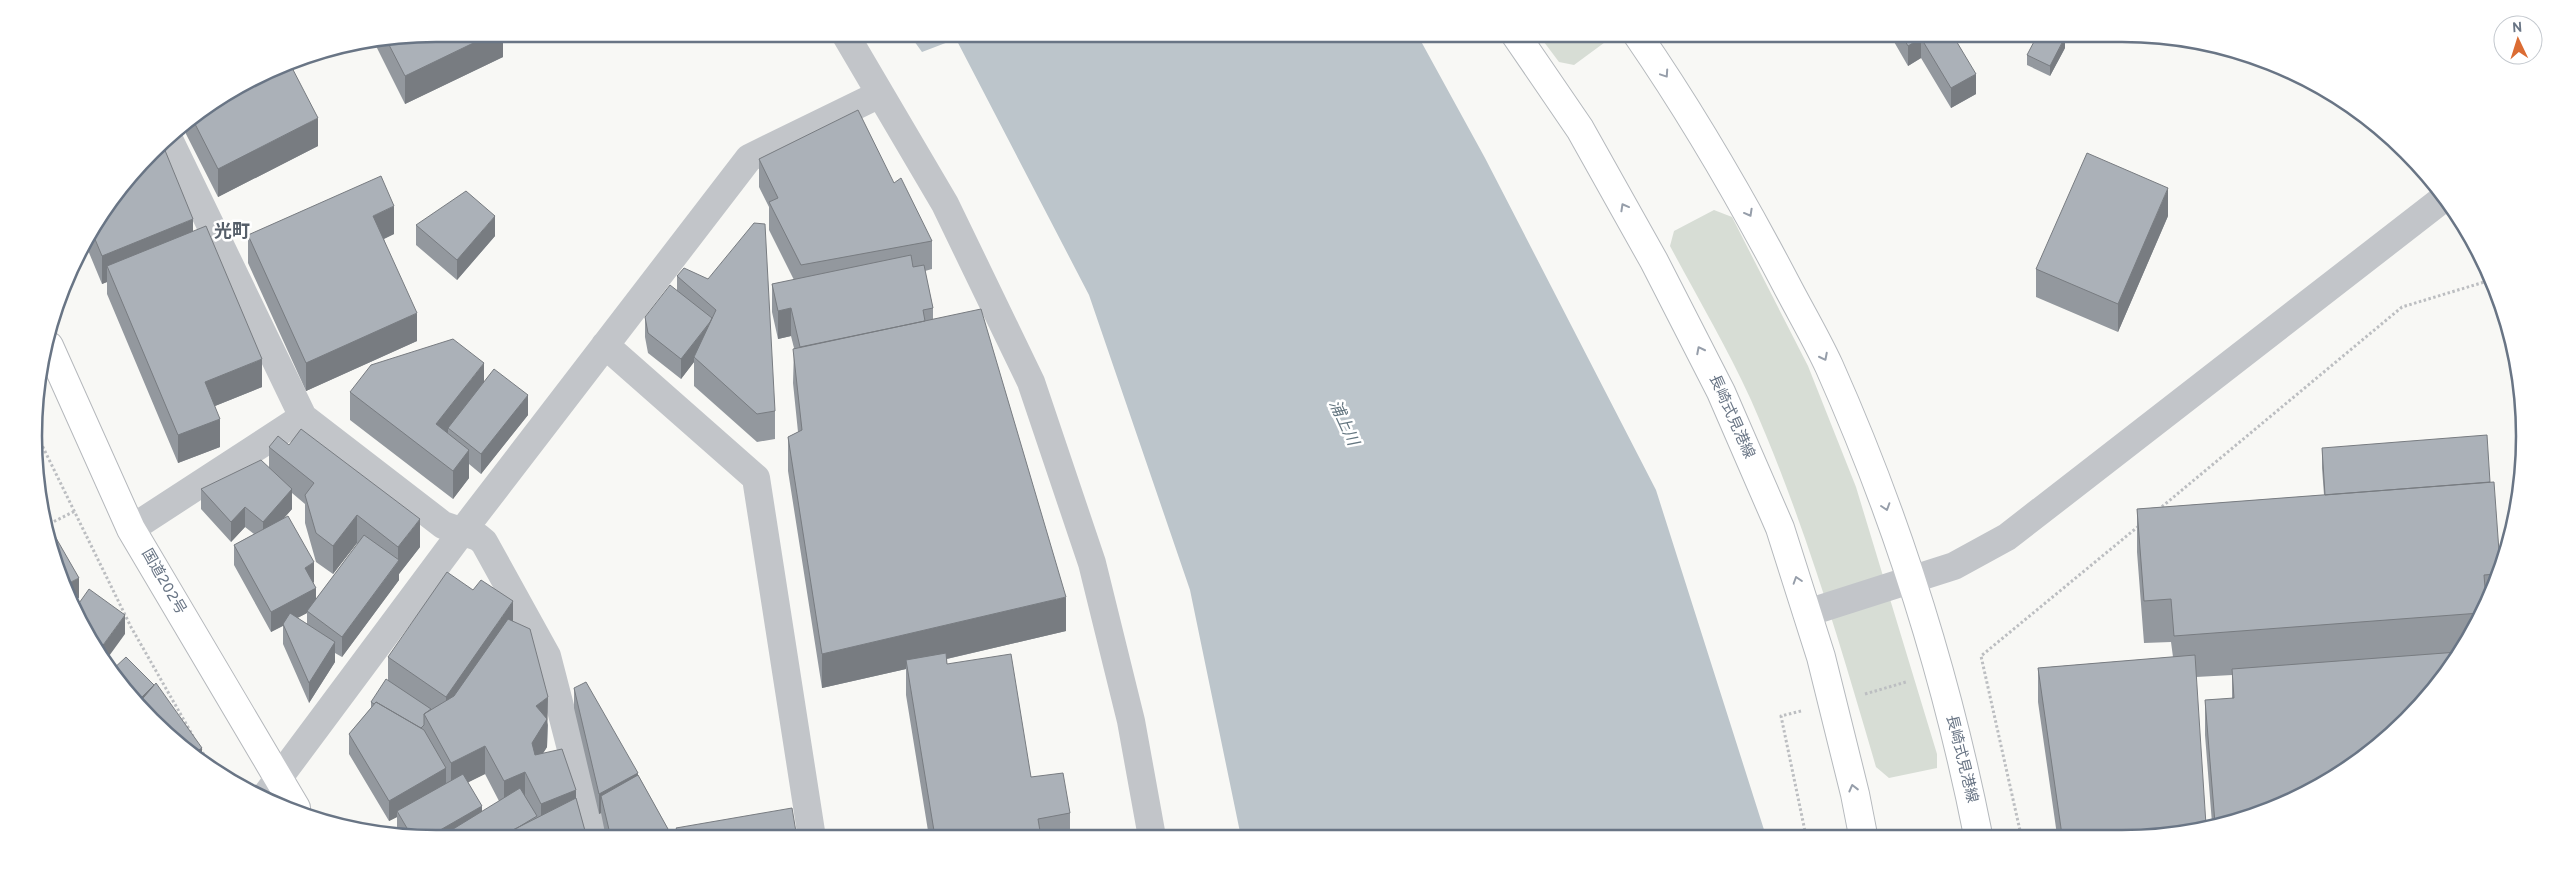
<svg xmlns="http://www.w3.org/2000/svg" width="2558" height="872" font-family="Overpass,'Noto Sans JP',sans-serif">
  <style>
    .green { fill: #d7ddd5 }
    .water { fill: #bcc5cb }
    .lines { fill: none; stroke-linecap: round; stroke-linejoin: round }
    .major-casing { stroke: #b5b9bd; stroke-width: 30 }
    .highway-casing { stroke: #b5b8bc; stroke-width: 30 }
    .path { stroke: #bcbec1; stroke-width: 3; stroke-dasharray: 2.5 2.5; stroke-linecap: butt }
    .minor { stroke: #c2c5c9; stroke-width: 28 }
    .major { stroke: #fff; stroke-width: 28 }
    .highway { stroke: #fff; stroke-width: 28 }
    .wall { fill: #93989e; fill-rule: evenodd }
    .shaded-wall { fill: #787c81 }
    .building { fill: #abb1b8; stroke: #787c81 }
    .oneway { stroke: #969eaa }
    .labels { text-anchor: middle; dominant-baseline: central; stroke-width: 5; stroke-linejoin: round; paint-order: stroke }
    .street-label { font-size: 15px; fill: #697585; stroke: #fff }
    .water-label { font-size: 16px; font-style: italic; fill: #647680; stroke: #fff }
    .quarter-label { font-size: 18px; font-weight: bold; fill: #565f6a; stroke: #fff }
    .rim { fill: none; stroke: #697585; stroke-width: 2.5 }
  </style>
  <rect width="100%" height="100%" fill="#f8f8f5"/>
  <path class="green" d="M1538,34H1613L1612,37L1574,65L1559,62Z
    M1714,210L1732,217L1808,366L1856,487L1937,754V768L1889,778L1876,767C1840,643 1803,518 1751,400C1727,347 1697,297 1670,246L1674,231Z"/>
  <path class="water" d="M909,34H1417L1485,158L1656,490L1766,836L1241,837L1190,590L1089,295L956,39L922,52Z"/>
  <g class="lines">
    <defs>
      <path id="major" d="M1515,34L1580,129L1654,261L1721,392L1780,528L1821,657L1855,794L1863,835
        M1637,34C1692,114 1741,198 1786,284C1800,311 1816,338 1829,366C1896,516 1946,674 1978,835"/>
      <path id="highway" d="M49,346L131,529L296,808"/>
    </defs>
    <use href="#major" class="major-casing"/>
    <use href="#highway" class="highway-casing"/>
    <path class="path" d="M2517,367L2522,470
      M36,433L131,627L193,736
      M2158,510L2402,307L2491,280
      M45,526L75,511
      M1865,694L1906,682
      M1801,711L1781,716L1806,836
      M200,748L213,770
      M2021,835L1981,656L2140,525"/>
    <path class="minor" d="M845,34L945,204L1031,382L1092,563L1131,721L1152,837
      M168,137L303,417L443,525L478,537L484,542L547,656L594,838
      M605,345L756,478L812,838
      M131,529L303,417
      M1807,613L1954,566L2007,537L2444,198
      M266,795L461,533L749,158L880,94"/>
    <use href="#major" class="major"/>
    <use href="#highway" class="highway"/>
  </g>
  <path class="wall" d="M436,34H503V57L405,104L373,40Z
    M1893,34H1952L1976,94L1951,108L1921,58L1908,66L1893,40Z
    M2065,48L2050,76L2027,65V55Z
    M282,64L318,146L218,197L186,134V124Z
    M759,159L894,183L932,241V269L925,271L933,308V319L1066,631L947,659V664L1031,777L1070,813V837H929L906,695V669L822,688L788,471V437L798,432L793,383L794,348L791,336L778,339L772,312V284L794,280L769,230V207L759,187Z
    M117,191L193,231L262,387L215,406L220,447L178,463L107,294V282L102,284L85,243Z
    M2168,216L2118,332L2036,297V269Z
    M416,225L495,236L457,280L416,245Z
    M394,234L384,239L417,341L306,391L248,263V235Z
    M677,276L708,279L775,411V439L757,442L694,386V362L681,379L648,353L645,337V317L677,290Z
    M484,382L528,415L481,474L469,464V478L453,499L350,420V392Z
    M269,447L420,547L399,574V580L342,657L335,653V662L309,703L283,644V626L271,632L234,565V545L254,534L245,527L231,542L201,509V489L269,468ZM292,493L305,504V523L316,562L333,574L357,543L358,544L316,599L313,583L314,582L284,518L292,509ZM307,613V624L297,618Z
    M2322,448L2490,482L2500,565L2470,637L2387,738L2300,797L2212,823L2205,735V700L2232,699V675L2196,677L2174,835H2057L2038,702V668L2173,657L2171,642L2144,643L2137,552V509L2324,495L2322,468Z
    M513,621L548,725L547,747L543,753L576,798L587,838H436L398,833L397,831V817L389,821L349,754V734L371,708V702L388,681V657ZM485,774L499,801L482,812L468,782Z
    M574,688L638,775L673,838H606L601,813L599,814L574,708Z
    M152,721L202,748L192,754Z
    M676,828L797,838H676Z"/>
  <path class="shaded-wall" d="M492,34H503V57L405,104V76Z
    M2065,37V48L2050,76V66Z
    M1921,38V58L1908,66V46Z
    M1976,74V94L1951,108V88Z
    M318,118V146L218,197V169Z
    M2168,188V216L2118,332V304Z
    M394,206V234L373,244V216Z
    M495,216V236L457,280V260Z
    M193,219V247L107,266V282L102,284V256Z
    M791,308V336L778,339V311Z
    M417,313V341L306,391V363Z
    M713,319L694,357V362L681,379V359Z
    M262,359V387L205,410V382Z
    M484,363V391L448,428V437L436,424Z
    M528,395V415L481,474V454Z
    M220,419V447L178,463V435Z
    M469,450V478L453,499V471Z
    M292,489V509L263,542V522Z
    M245,507V527L231,542V522Z
    M357,515V543L333,574V546Z
    M420,519V547L399,574V580L342,657V637L398,562V547Z
    M314,562V582L305,588V568Z
    M79,578V598L75,600L67,584Z
    M316,588V608L307,611V613L271,632V612Z
    M1066,597V631L907,668L906,660V669L822,688V654Z
    M513,601V630L446,725V697Z
    M125,615V634L104,663L102,660L98,652Z
    M335,642V662L309,703V683Z
    M154,685L142,708L137,702Z
    M548,697L547,747L532,771V743L536,706Z
    M485,746V774L451,791V763Z
    M202,748V761L192,754Z
    M446,768V788L397,811V817L389,821V801Z
    M525,772V800L504,810V781Z
    M638,773V793L601,796V813L599,814V794Z
    M576,790V818L541,832V804Z
    M482,806V826L445,834V838L428,837Z
    M752,833V838H743Z
    M507,834V838H501Z"/>
  <path class="building" d="M436,34H492L405,76L386,39Z
    M1901,34H1952L1976,74L1951,88L1921,38L1908,46Z
    M2038,34H2057L2065,37L2050,66L2027,55Z
    M289,62L318,118L218,169L193,120L282,64Z
    M858,110L894,183L901,178L932,241L801,265L769,202L778,198L759,159Z
    M162,143L193,219L102,256L92,232L117,191Z
    M2087,153L2168,188L2118,304L2036,269Z
    M381,176L394,206L373,216L417,313L306,363L248,235Z
    M466,191L495,216L457,260L416,225Z
    M754,223L765,224L775,411L757,414L694,357L716,310L677,276L684,268L708,279Z
    M206,226L262,359L205,382L220,419L178,435L107,266Z
    M911,255L913,267L924,265L933,308L923,310L925,321L800,347L791,308L778,311L772,284Z
    M670,285L712,318L710,322L681,359L648,333L645,317Z
    M981,309L1066,597L822,654L788,437L802,430L793,349Z
    M453,339L484,363L436,424L469,450L453,471L350,392L371,365Z
    M494,369L528,395L481,454L448,428Z
    M301,429L420,519L398,547L357,515L333,546L316,533L305,495L314,483L269,447L278,436L289,445Z
    M2487,435L2490,482L2325,495L2322,448Z
    M261,460L292,489L263,522L245,507L231,522L201,489Z
    M2494,482L2500,565L2496,574L2484,575L2486,600L2480,613L2174,636L2171,599L2144,601L2137,509Z
    M288,516L314,562L305,568L316,588L271,612L234,545Z
    M52,531L79,578L67,584L47,540L46,534Z
    M364,535L399,560L342,637L307,611Z
    M447,572L473,590L481,580L513,601L446,697L388,657Z
    M89,589L125,615L98,652L77,606Z
    M290,613L335,642L309,683L283,624Z
    M508,619L530,629L548,697L536,706L547,719L532,743L535,755L562,749L576,790L541,804L525,772L504,781L485,746L451,763L424,714L454,696Z
    M2458,652L2387,738L2300,797L2215,823L2205,700L2234,698L2232,669Z
    M946,653L947,664L1011,654L1031,777L1063,773L1070,813L1038,819L1041,837H935L906,660Z
    M2195,655L2206,825L2174,835H2062L2038,668Z
    M126,657L154,685L137,702L111,671Z
    M386,679L431,709L424,714V725L421,728L376,702L374,704L371,702Z
    M586,682L638,773L599,794L574,688Z
    M156,683L202,748L192,754L183,746L175,736L173,738L152,721L138,704Z
    M376,702L424,730L446,768L389,801L349,734Z
    M463,774L482,806L428,837L411,835L397,811Z
    M638,775L673,838H611L601,796Z
    M520,788L537,816L517,828L507,833V834L501,838H448L445,834Z
    M576,798L587,838H509L507,833Z
    M792,808L797,838H754L752,833L743,838H681L676,828Z"/>
  <defs><path id="oneway-chevron" d="M-2-3.5L2.5 0L-2 3.5" fill="none" stroke-width="1.6" stroke-linecap="round" stroke-linejoin="round" transform="scale(1.25)"/></defs>
  <g class="oneway">
    <use href="#oneway-chevron" transform="translate(1665 74) rotate(56)"/>
    <use href="#oneway-chevron" transform="translate(1624 207) rotate(-119)"/>
    <use href="#oneway-chevron" transform="translate(1749 213) rotate(61)"/>
    <use href="#oneway-chevron" transform="translate(1700 350) rotate(-117)"/>
    <use href="#oneway-chevron" transform="translate(1824 357) rotate(63)"/>
    <use href="#oneway-chevron" transform="translate(1886 507) rotate(72)"/>
    <use href="#oneway-chevron" transform="translate(1797 580) rotate(-108)"/>
    <use href="#oneway-chevron" transform="translate(1853 788) rotate(-104)"/>
  </g>
  <g class="labels">
    <g class="street-label">
      <text transform="translate(1731 417) rotate(66)">長崎式見港線</text>
      <text transform="translate(163 582) rotate(60)">国道202号</text>
      <text transform="translate(1961 759) rotate(76)">長崎式見港線</text>
    </g>
    <g class="water-label">
      <text transform="translate(1343 423) rotate(65)">浦上川</text>
    </g>
    <g class="quarter-label">
      <text x="232" y="232">光町</text>
    </g>
  </g>
  <path d="M0 0H2558V872H0ZM436 42H2122A394 394 0 0 1 2516 436V436A394 394 0 0 1 2122 830H436A394 394 0 0 1 42 436V436A394 394 0 0 1 436 42Z" fill="#fff" fill-rule="evenodd"/>
  <path class="rim" d="M436 42H2122A394 394 0 0 1 2516 436V436A394 394 0 0 1 2122 830H436A394 394 0 0 1 42 436V436A394 394 0 0 1 436 42Z"/>
  <g transform="translate(2518 40) rotate(356)"><circle r="24" fill="#ffffff" stroke="#c3c8ce"/>
  <path d="M0-4L9 19L0 12L-9 19Z" fill="#db6c33"/>
  <text y="-8" font-size="14" font-weight="bold" text-anchor="middle" fill="#697585">N</text>
  </g>
</svg>
